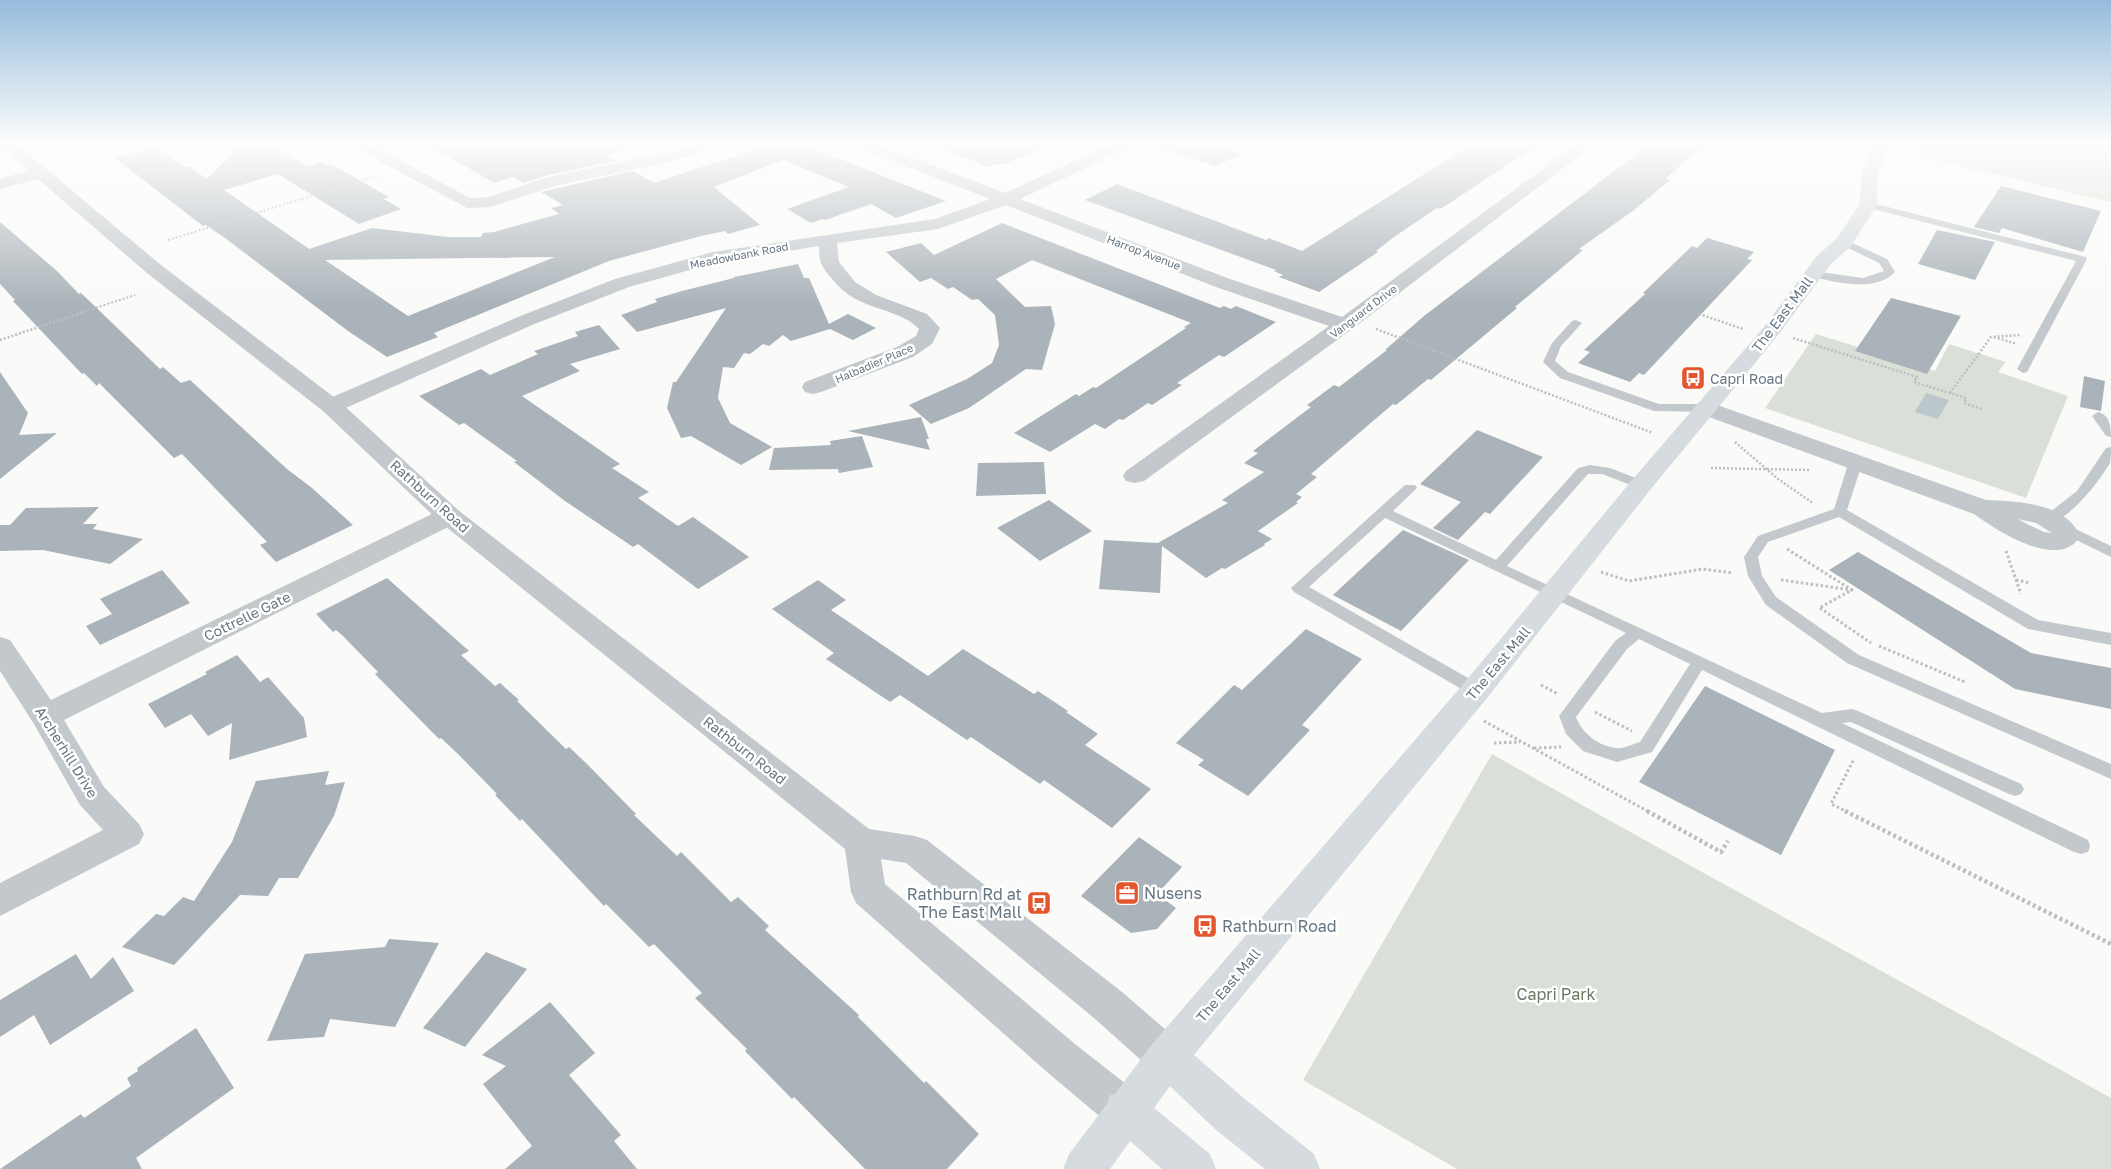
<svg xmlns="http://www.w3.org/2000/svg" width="2111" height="1169" font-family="'Golos Text',sans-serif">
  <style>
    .green { fill: #dadfd7 }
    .water { fill: #bbc7cb }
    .building { fill: #aab3b9; fill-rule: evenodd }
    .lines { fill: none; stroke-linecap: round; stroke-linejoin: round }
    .path-far3 { stroke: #bbbfc2; stroke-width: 2; stroke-dasharray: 2 2; stroke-linecap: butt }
    .path-far2 { stroke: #bbbfc2; stroke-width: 2.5; stroke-dasharray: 2 2; stroke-linecap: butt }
    .path-far1 { stroke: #bbbfc2; stroke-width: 3; stroke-dasharray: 2.5 2.5; stroke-linecap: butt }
    .path { stroke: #bbbfc2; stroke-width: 4.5; stroke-dasharray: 3 3; stroke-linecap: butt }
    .service { fill: #c3c8cc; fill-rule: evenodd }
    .minor { fill: #c3c8cc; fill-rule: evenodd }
    .tertiary { fill: #c3c8cc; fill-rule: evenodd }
    .secondary { fill: #d6dbdf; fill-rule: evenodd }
    .labels { text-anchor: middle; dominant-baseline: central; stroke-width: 5; stroke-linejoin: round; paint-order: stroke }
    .far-street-label { font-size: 11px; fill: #657683; stroke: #fff }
    .street-label { font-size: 14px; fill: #657683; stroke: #fff }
    .poi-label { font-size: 14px; fill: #657683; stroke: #fff; text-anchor: start }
    .near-poi-label { font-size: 16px; fill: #657683; stroke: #fff; text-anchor: start }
    .near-park-label { font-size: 16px; fill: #687a64; stroke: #fff }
  </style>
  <rect width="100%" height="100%" fill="#fafaf8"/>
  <path class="green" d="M1919,143H2111V202L1917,156Z
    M1816,334L1935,371L1949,344L2006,362L1998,372L2068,396L2026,498L1765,408Z
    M1492,754C1697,871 1905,983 2111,1098V1169H1457L1303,1080Z"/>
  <path class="water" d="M1926,393L1949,400L1938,419L1915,412Z"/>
  <path class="building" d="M242,143H268L308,167L322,162L327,165L331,164L389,197L384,199L401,209L359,224L278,174L224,190L309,249L372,228L448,237H481L483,233L494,232L559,214L551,208L563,205L541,192L633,171L654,183L756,149L742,143H810L812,148L946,201L896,218L871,204L825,220L822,219L811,223L787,209L849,187L783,160L714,187L760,225L728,234L725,231L701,236L609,261L434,333L438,337L387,357L348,331L225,238L206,225L203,226L115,158L157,147L184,167L188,166L207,179ZM555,257L408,316L325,260Z
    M426,143H634V146L606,156L616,161L548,175L524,183L513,177L494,183Z
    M930,143H1054L1004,164H997L988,167Z
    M1156,143H1212L1243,154L1215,166L1156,146Z
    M1474,143H1540L1453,201L1440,209L1437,208L1394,237L1376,251L1378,252L1319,292L1279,277L1283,275L1274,271L1276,270L1085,200L1117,184L1266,240L1269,238L1302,251Z
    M1651,143H1706L1665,179L1670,180L1634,210L1579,249L1583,250L1515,307L1517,308L1431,380L1428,379L1396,405L1393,404L1311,474L1317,477L1296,494L1302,497L1296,502L1298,503L1258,531L1272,539L1264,544L1265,545L1225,569L1222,568L1206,578L1162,546L1160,593L1099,589L1104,540L1158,543L1228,503L1222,500L1264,472L1244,463L1258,453L1253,451L1311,407L1307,405L1334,385L1339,387L1387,350H1385L1424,316Z
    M2001,186L2101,211L2083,252L2002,228L1999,233L1974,227Z
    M0,222L57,271L79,294L81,293L160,369L163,367L181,383L190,380L287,469L312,488L353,525L276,562L260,545L267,542L182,454L174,458L99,383L97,386L84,373L82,374L13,301L15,300L0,284Z
    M1002,223L1220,308L1224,306L1231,309L1236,306L1276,322L1224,357L1219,355L1177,383L1182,385L1152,405L1148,403L1123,420L1119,419L1105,429L1095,424L1050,452L1014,433L1076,394L1079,396L1093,387L1096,388L1186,328L1184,327L1191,323L1032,260L996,279L1025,307L1051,306L1055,324L1042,370L1026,369L969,408L931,424L909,405L967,379L992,363L999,345L995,315L978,299L972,300L953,287L948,289L931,278L920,282L886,252L921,243L934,255Z
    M1937,230L1995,242L1975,280L1918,264Z
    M1707,238L1754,252L1747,259L1752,260L1644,375L1639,373L1630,382L1578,363L1590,352L1584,350L1645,294L1643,293L1692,246L1697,248Z
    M798,264L804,278H809L829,324L848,314L876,328L853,340L830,329L791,341L783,335L769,346L763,344L750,354L744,353L734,368L723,367L718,398L730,423L772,447L741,465L691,436L681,438L667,408L673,382H676L726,308L637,332L621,315L657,302L655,299L682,291L734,278V277Z
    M1891,298L1961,316L1927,374L1855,351Z
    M599,325L620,349L570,364L580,371L522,396L620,464L612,468L649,492L638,498L678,526L693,517L749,557L698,589L638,544L633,547L565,501L514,462L517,461L464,423L459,425L419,396L481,369L490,375L538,354L534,351L578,336L575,332Z
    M0,372L28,413L19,435L57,433L0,479Z
    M2084,376L2105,381L2101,411L2080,407Z
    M921,417L929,439H926L930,450L848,431Z
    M1477,430L1543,457L1490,514L1485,512L1458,540L1433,528L1461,502L1420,484Z
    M862,436L873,467L839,473L838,469L769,470L774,448L831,445L830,441Z
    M1044,462L1046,494L976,496L978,463Z
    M1049,500L1092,531L1040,561L997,528Z
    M99,507L83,524H97L93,529L143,539L110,564L43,550L0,551V525H10L26,508Z
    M1403,530L1469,560L1401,631L1333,595Z
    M1858,552L2031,653L2111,668V709L2015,689L1829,570Z
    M162,570L190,603L100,645L86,626L112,614L100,599Z
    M387,578L469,651L461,655L495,686L500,683L519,700L517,701L566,749L569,747L587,764L636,814L634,815L677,856L681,852L731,902L738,897L769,926L765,930L859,1015L858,1017L924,1083L926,1081L979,1134L947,1169H865L794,1097L792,1099L745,1051L747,1049L695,998L702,993L654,944L649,947L606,904L604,906L522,819L520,821L495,795L497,794L459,755L441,738L439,739L375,674L378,672L342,635L336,630L333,632L316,614Z
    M818,580L846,600L831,610L928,676L963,649L1034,694L1038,691L1068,711L1066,712L1098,734L1085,745L1151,789L1112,828L1044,780L1040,784L971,737L967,740L900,695L890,702L826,659L834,653L772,609Z
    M1306,629L1362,659L1302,725L1310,730L1248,796L1198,765L1204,760L1176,743L1234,685L1242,690Z
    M237,655L260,682L268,677L304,718L307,737L229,760L232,723L208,736L191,714L165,728L148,704L207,674L205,672Z
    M1705,686L1835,750L1781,855L1639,782Z
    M329,771L325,785L345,782L334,816L298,878H279L268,896L240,895L174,965L122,947L156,914L164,916L183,897L194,901L232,842L256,781Z
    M1139,837L1182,867L1157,894L1176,908L1157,929L1131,933L1081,896Z
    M389,939L439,943L395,1027L330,1019L324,1037L267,1041L305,954L385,947Z
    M486,952L527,969L465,1047L423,1028Z
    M76,954L91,979L113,957L134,991L50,1045L34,1015L0,1037V1000Z
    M550,1002L595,1053L569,1075L621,1135L614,1141L637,1169H505L532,1146L483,1084L506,1066L482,1055Z
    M196,1028L234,1088L136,1158L142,1169H0L81,1114L84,1118L131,1086L127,1078L138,1071L137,1068Z"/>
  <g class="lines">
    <path class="path-far3" d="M168,240L377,176
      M77,314L135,295"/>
    <path class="path-far2" d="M1699,314L1743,329
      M1376,329L1653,433
      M1994,337L2017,344
      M1793,338L1917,377L1914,382L1966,398L1964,403L1982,409
      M0,340L81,313
      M1950,393L1991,337L2020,335
      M1735,442L1778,479L1813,503
      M1711,468L1811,470"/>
    <path class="path-far1" d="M1787,549L1852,590L1819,608
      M2006,551L2021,594
      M1601,572L1629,581L1703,569L1733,573
      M1781,580L1852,590
      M2016,580L2030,583
      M1820,608L1871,643
      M1879,646L1965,682
      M1541,685L1558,694
      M1595,712L1632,731
      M1484,721L1649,812
      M1494,743L1520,742
      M1534,748L1561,747
      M1848,812L1831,804L1854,759"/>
    <path class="path" d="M1647,811L1721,852L1728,841
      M1845,811L2111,944"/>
    <path class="service" d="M1868,202L2086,257L2087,259L2027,372L2023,373L2017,369L2076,261L1865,207V203Z
      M1844,239L1887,259L1895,272C1876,293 1834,282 1809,276V272L1813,271L1863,278L1884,271L1879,263L1840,244L1839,242Z
      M1576,320L1582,323L1561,346L1555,361L1568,372L1659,404H1706L1712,408L1706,412L1654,411L1560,378L1543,362L1552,343L1572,321Z
      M2098,412C2110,415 2111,427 2111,437L2106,436L2092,416Z
      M2111,447C2111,452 2111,458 2110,463C2101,479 2065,527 2045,522L2043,519L2045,516L2077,491L2106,448Z
      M1856,457L1863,461L1847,510L2038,620L2111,633V645L2028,629L1839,517L1768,542L1758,557L1762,576L1776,597L1859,655L2111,764V779L1847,663L1766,605L1748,576L1744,557L1758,536L1834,509L1849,461Z
      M1590,465L1610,468L1646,482L1648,485L1641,489L1602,474H1588L1507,566L1822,713L1852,709L1858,711L2021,784L2024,789L2021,794L2015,796L2009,794L1851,722L1842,723L2088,840L2090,846L2088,852L2081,854L2074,852L1702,670L1652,752L1617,762L1583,751L1566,734L1559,716L1615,641L1626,633L1385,518L1309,587L1482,686L1484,690L1482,694L1476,696L1470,694L1294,592L1291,588L1405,485H1415L1417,488L1393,511L1496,560L1578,468ZM1639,639L1690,664L1640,742C1633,744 1623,749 1616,748C1598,746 1582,733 1576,717L1627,649Z
      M2065,524L2111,546V557L2060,532L2058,529L2060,526Z"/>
    <path class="minor" d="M349,143H368L470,198L488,197L548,177L670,152L697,143H720L718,146L674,161L558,185L490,207L467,208L351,146Z
      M852,143H874L1005,193L1114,143H1134L1132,146L1020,199L1230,279L1342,317L1578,143H1596L1352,329L1144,481L1135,483L1126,481L1123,476L1126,471L1329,326L1216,287L1006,205L938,229L837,243L839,262L855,282L876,295L927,314L940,328L932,344L913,357L821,392L813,394L805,392L802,387L805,382L897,347L916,336L919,329C897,306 858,312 833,280C822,267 819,264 819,246L715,263L629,287L532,325L339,411L331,413L323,411L320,406L323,401L518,317L615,279L713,252L935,219L990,199L854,146Z
      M40,168L46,169L48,173L46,177L0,189V179Z
      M1706,401L1986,500C2017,501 2068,503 2080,537C2058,571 1996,530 1974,514L1698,413L1695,408L1698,403ZM2017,519L2036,523L2052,533L2044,532Z
      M449,508L458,510L462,516L458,522L64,720L104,787L139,824L144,834L139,844L0,916V883L103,830L80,805L34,724L0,671V637L10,640L51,700L440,510Z"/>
    <path class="tertiary" d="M0,143H15L161,265L339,401L458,510L869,829L915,836L927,840L1122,992L1181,1043L1187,1057L1181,1071L1167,1076L1153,1071L1094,1018L906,863L881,859L885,884L1075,1044L1140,1095L1146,1110L1140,1125L1125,1131L1110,1125L1047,1072L856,903L851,892L845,849L440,522L323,411L147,273L0,146Z"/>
    <path class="secondary" d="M1873,143H1889L1878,174L1877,205L1851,246L1830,265L1778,335L1650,490L1487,698L1194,1055L1246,1100L1314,1154L1320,1169H1265L1216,1130L1170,1086L1154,1108L1210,1154L1216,1169H1162L1130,1141L1110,1169H1063L1069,1154L1107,1104L1110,1095L1115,1094L1153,1043L1465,682L1632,480L1764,327L1816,257L1837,238L1859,205L1862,174Z"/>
  </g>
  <linearGradient id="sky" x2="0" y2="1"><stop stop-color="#96bcdc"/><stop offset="0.47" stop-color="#fdfdfc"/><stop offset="1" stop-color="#fdfdfc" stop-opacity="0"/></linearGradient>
  <rect width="2111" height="306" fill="url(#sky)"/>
  <defs>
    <symbol id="bus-square" viewBox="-11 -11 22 22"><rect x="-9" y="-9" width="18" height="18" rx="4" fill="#e4572e" stroke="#fff"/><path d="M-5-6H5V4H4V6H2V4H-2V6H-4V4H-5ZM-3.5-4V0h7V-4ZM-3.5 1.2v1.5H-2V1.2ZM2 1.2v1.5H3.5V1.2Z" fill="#fff"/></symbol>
    <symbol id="office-square" viewBox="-11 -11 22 22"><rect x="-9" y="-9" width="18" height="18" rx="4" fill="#e4572e" stroke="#fff"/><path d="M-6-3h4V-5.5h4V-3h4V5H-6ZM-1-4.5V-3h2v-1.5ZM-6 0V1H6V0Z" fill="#fff"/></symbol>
  </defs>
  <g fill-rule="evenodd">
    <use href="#bus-square" x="1679" y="364" width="28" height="28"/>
    <use href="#office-square" x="1113" y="879" width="28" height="28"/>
    <use href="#bus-square" x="1025" y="889" width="28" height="28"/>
    <use href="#bus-square" x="1191" y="912" width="28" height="28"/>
  </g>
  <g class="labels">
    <g class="far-street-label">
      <text transform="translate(1144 252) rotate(21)">Harrop Avenue</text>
      <text transform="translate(739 255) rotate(-11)">Meadowbank Road</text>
      <text transform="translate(1363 311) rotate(-37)">Vanguard Drive</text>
      <text transform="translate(874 363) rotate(-23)">Halbadier Place</text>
    </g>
    <g class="street-label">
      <text transform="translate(1782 314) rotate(-53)">The East Mall</text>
      <text transform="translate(430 496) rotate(42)">Rathburn Road</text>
      <text transform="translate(247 616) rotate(-26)">Cottrelle Gate</text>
      <text transform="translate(1498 663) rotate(-50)">The East Mall</text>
      <text transform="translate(745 750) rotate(38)">Rathburn Road</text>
      <text transform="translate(67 752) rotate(58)">Archerhill Drive</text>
      <text transform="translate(1228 985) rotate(-50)">The East Mall</text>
    </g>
    <g class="poi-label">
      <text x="1710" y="378">Capri Road</text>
    </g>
    <g class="near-poi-label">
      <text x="1144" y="893">Nusens</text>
      <text x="1022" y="894" text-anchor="end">Rathburn Rd at<tspan x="1022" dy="18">The East Mall</tspan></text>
      <text x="1222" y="926">Rathburn Road</text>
    </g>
    <g class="near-park-label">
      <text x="1556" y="994">Capri Park</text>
    </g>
  </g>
</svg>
